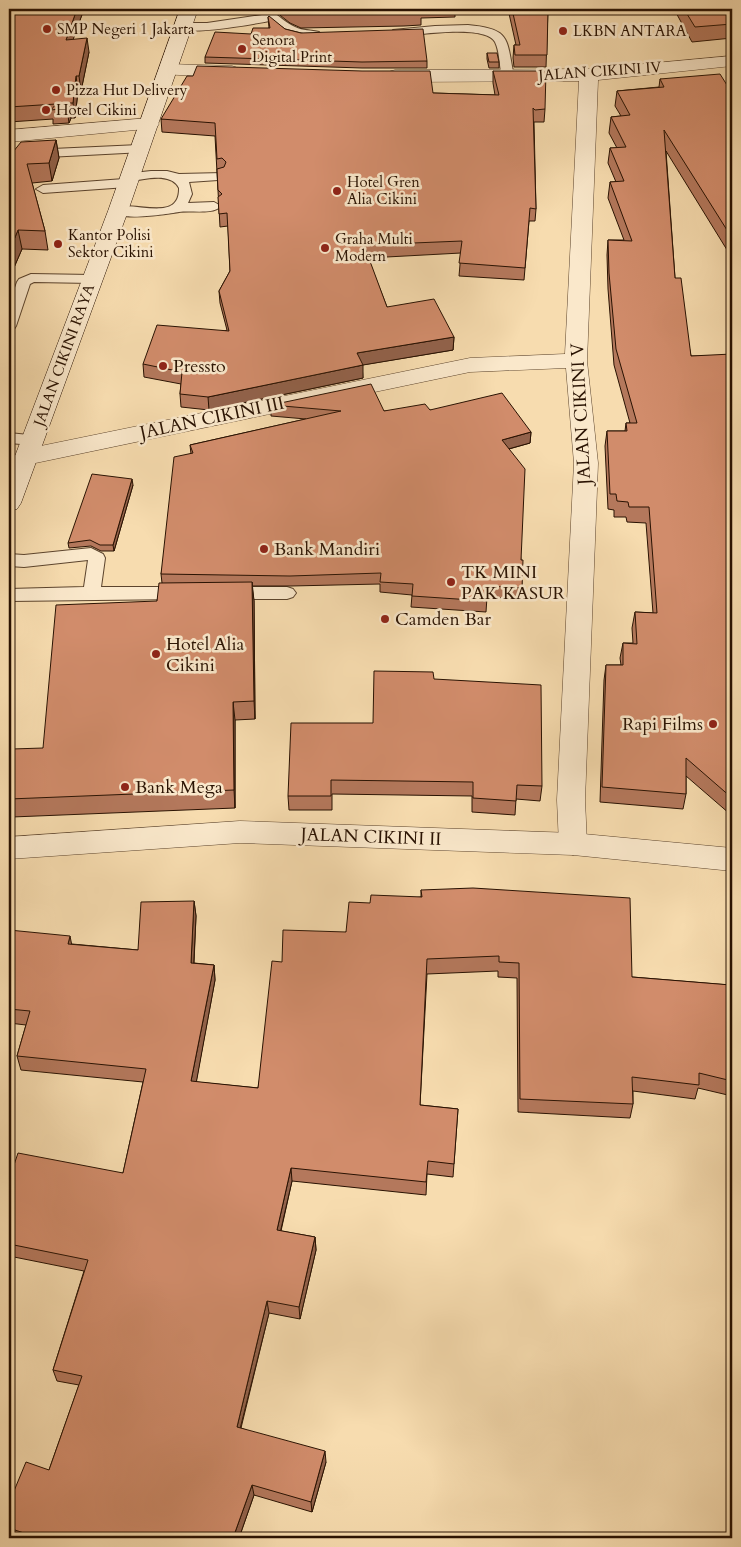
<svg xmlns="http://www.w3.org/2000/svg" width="741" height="1547" font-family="Cardo,serif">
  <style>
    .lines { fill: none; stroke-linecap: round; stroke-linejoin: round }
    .service-casing { stroke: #5c442d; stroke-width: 2 }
    .minor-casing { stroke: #5c442d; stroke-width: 1 }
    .tertiary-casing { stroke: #5c442d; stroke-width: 1 }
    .secondary-casing { stroke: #291202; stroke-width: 1 }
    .service { fill: #fae8cb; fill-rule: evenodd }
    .minor { fill: #fae8cb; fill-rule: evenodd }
    .tertiary { fill: #fae8cb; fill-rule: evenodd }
    .secondary { fill: #fae8cb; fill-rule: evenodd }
    .wall { fill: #b4785c; stroke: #291202 }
    .shaded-wall { fill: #92624b; stroke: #291202 }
    .building { fill: #d18c6b; stroke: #291202 }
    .poi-dot { fill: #8f2418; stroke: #fae8cb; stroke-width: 2 }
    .labels { text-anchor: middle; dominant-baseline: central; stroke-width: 5; stroke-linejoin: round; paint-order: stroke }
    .far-poi-label { font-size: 15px; fill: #291202; stroke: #fae8cb; text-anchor: start }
    .far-street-label { font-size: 15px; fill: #291202; stroke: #fae8cb }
    .poi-label { font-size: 18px; fill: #291202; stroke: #fae8cb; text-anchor: start }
    .street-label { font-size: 18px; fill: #291202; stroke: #fae8cb }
  </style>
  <rect width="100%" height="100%" fill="#f7dcaf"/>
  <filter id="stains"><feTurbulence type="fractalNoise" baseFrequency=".004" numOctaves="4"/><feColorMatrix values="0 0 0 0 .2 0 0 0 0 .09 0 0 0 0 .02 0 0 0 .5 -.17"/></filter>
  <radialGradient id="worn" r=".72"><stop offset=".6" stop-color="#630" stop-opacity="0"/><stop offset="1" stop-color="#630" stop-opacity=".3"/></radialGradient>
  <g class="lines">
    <defs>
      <path id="service" d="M256,9C276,8 278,19 295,27C303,31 311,30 319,32L321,35L315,39C297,37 284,32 270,21C253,24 186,37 176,27L182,23H207L262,15Z
        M468,25C512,29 506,39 514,76L512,79L508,80L502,76C499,65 500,52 495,42C485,24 415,35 397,37L391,33L393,30L435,26Z
        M139,145L144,146L146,149L144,152L9,159V151Z
        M151,171H167L179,174L223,173L225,176L223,179L218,180L189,182L192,194L188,203L214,202L221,206C213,215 191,210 179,212C166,214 120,222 111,211C124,195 180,227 179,188C171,172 146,179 132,181L134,183L132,186L127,187L43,193L36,189L43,185L124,179L122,177L124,174Z
        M31,274L92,275L97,276L99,279L97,282L92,283L34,282L30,284L16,326L14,329L9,330V305L17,282L19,279Z
        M9,433L39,436L41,440L39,444L33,445L9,443Z
        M91,548L103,554L105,558L101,587H183L189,589L192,593L189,597L183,599L9,601V589L84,587L88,560L24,567L9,566V554L24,555Z
        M228,587H287L293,589L296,593L293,597L287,599H228L222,597L219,593L222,589Z"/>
      <path id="minor" d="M732,56V66L598,80L587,361L598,463L585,800L587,844L583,852L573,855L563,852L559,844L557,800L574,463L566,368L470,372L26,465L18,462L14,457L18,452L26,449L470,358L565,354L579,81L395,82L388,80L386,76L388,72L395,70L589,69Z
        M168,64L232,66L238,68L241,72L238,76L232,78L162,74L159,70L162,66Z
        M149,118L156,120L159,124L156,128L9,142V130Z"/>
      <path id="tertiary" d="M240,821L573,833L732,848V871L573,855L240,843L9,859V837Z"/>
      <path id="secondary" d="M180,9H198L128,211L21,503L17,509L9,511V472L108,211Z"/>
    </defs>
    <use href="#service" class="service-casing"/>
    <use href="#minor" class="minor-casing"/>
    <use href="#tertiary" class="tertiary-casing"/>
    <use href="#secondary" class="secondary-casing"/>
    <use href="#service" class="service"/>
    <use href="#minor" class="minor"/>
    <use href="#tertiary" class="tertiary"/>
    <use href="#secondary" class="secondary"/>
  </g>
  <path class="wall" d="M9,9H84L73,39L89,52L81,91H78L75,118H71L69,123L53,124V119L9,122Z
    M267,9H455V17L421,18V25L404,26L301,28L290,23L276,12Z
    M508,9H548L546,67H514L513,58L514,45H516Z
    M674,9H732V38L692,42Z
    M268,17L285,29L301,33L427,61V68H362L205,63V57L251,34L269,28Z
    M487,53L499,62V68H489L487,59Z
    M493,71L545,109L544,122H534L536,209L535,221H529L524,280L459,276L461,253L368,258L387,307L454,337L453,350L362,365L363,378L209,410L181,407L180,394L181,384L144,377L143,364L227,330L220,303L219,291L230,271L228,226L220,227L215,136L162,132L161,119L433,93L495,95L493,83Z
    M660,79L732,93V258L666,151L675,278L691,356H732V815L730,814L686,776V794L683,809L600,802L604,680L606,665H621L620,658L623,643H633L632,628L635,612L653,613L646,523L627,522L626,517H614V510L608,509L605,446L607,431H625L626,423H630L614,365L608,289L607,255L608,240H624L608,198L610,182H616L608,163L610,148H617L609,133L611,117L621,116L615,106L617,91L659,87Z
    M56,140L59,158L52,181L32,183L45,231L48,250L22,249L9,279V157Z
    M271,405L384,411L430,410L531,432L530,443L509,449L521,560L522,588L521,599L487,597L486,612L411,607L412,595L380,592V584L291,586H252L254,601L255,719L235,720V808L12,817L9,804V786L43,748L157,601L162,583L161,574L191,454L190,445L306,419L271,416Z
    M133,485L114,551H101L91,546L69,548L68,543Z
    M434,679L542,786L540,801L516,799L515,815L472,812V796L332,794V810H289L288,796L373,723Z
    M421,890L632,977L729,985L732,966V1096L698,1088L695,1099L633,1091V1104L630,1118L518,1112L517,978L498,977V971L427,974L420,1105L458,1109L453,1177L427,1174L426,1195L292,1181L281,1231L315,1237L316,1250L300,1319L269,1313L241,1428L326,1462L312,1512L254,1495L239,1538H17L9,1535V1503L49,1470L79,1385L57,1381L53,1370L84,1271L9,1256V1180L123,1173L143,1082L21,1070L17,1056L26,1025L9,1023V930L72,944L138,950L194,901L196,916L194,963L214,965L215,980L196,1082L258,1088L282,962L346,932L370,903L421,897Z"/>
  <path class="shaded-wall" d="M77,9H84L68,54L66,40Z
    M87,38L89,52L81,91L79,76Z
    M76,76L78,91L75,118L73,103Z
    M69,103L71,118L69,123L67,108Z
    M56,140L59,158L52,181L49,163Z
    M18,230L22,249L9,279V252Z
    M454,337L453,350L357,366V353Z
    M363,365V378L209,410L208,397Z
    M531,432L530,443L501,451L502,440Z
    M132,479L133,485L114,551L113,545Z
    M252,582L254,601L255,719L254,701Z
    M233,702L235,720V808L234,790Z
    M194,901L196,916L193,978L191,963Z
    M70,936L73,951L68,944Z
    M214,965L215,980L194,1095L191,1081Z
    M291,1168L292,1181L278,1242L277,1230Z
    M315,1237L316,1250L300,1319L299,1307Z
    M267,1301L269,1313L238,1437L237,1427Z
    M325,1451L326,1462L312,1512L311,1502Z
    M252,1485L254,1495L239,1538H233Z"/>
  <path class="building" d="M9,9H77L66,40L87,38L79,76H76L73,103H69L67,108L51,110L56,104L9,107Z
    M294,9H418L404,10L301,12Z
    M512,9H548L547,55H515L514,45H520Z
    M684,9H732V24L695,27Z
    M269,16L285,29L301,33L423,29L427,61L362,62L205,57L215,32L251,34L253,28H270L268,17Z
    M487,53H497L499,62H489Z
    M197,66L362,71H430L433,93L499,95L493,71H546L545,109L535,110L533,108L536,209L530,208L525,268L459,263L462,241L364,245L387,307L434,299L454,337L357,353L363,365L208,397L180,394L182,372L143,364L157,325L229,331L219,291L230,271L227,213L219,214L218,197L222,194L218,190L217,169L224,167L226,162L222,158L217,159L215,123L161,119L187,76H193Z
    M720,74L732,93V238L664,130L675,278H681L691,356L732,354V798L686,758V794L602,787L606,665H623V643L637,644L635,612L657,613L649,507H629L628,502L617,501L616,494H610L607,431H627L626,423H637L616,349L609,273L608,240L632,241L610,182L624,181L610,148L626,147L611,117L630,115L617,91L664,87L660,79Z
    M56,140L49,163L27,164L45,231L18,230L9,252V157L21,142Z
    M371,384L384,411L425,404L430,410L502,393L531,432L502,440L525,469L521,560H523L522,588L488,586L487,601L412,596L413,584L380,582L381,573L290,576L161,574L174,457L193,453L190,445L341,411L271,405Z
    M92,474L132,479L113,545H100L90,540L68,543Z
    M252,582L254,701L233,702L234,790L9,799V786L12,749L43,748L56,605L157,601L159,583Z
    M374,671L433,672L434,679L541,685L542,786L517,785L516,801L473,798V782L331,780V796H288L291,723H373Z
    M473,888L630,898L632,977L731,985L732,977V1081L699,1073V1085L632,1077L633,1104L520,1099L519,963L499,962V956L427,959L420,1105L458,1109L454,1164L428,1161L426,1182L291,1168L277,1230L315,1237L299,1307L267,1301L237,1427L325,1451L311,1502L252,1485L233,1538H39L9,1528V1503L26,1462L49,1470L82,1376L53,1370L88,1260L9,1244V1180L18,1153L123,1173L146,1069L17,1056L30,1011L9,1009V930L70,936L68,944L138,950L141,902L194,901L191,963L214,965L191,1081L258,1088L272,961L282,962L283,930L346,932L349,902L370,903L371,895L422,897L421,890Z"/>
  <g class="poi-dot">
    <circle cx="47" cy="29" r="5"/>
    <circle cx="563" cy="31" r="5"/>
    <circle cx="242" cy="49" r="5"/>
    <circle cx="56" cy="90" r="5"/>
    <circle cx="46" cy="110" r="5"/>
    <circle cx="337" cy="191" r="5"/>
    <circle cx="58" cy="244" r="5"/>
    <circle cx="325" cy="248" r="5"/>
    <circle cx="163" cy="366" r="5"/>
    <circle cx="264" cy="549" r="5"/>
    <circle cx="451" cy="582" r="5"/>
    <circle cx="385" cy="619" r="5"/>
    <circle cx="156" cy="654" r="5"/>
    <circle cx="713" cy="724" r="5"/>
    <circle cx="125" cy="787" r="5"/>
  </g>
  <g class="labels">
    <g class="far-poi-label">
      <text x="57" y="29">SMP Negeri 1 Jakarta</text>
      <text x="573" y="31">LKBN ANTARA</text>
      <text x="252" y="40">Senora<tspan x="252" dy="17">Digital Print</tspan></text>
      <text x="66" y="90">Pizza Hut Delivery</text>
      <text x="56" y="110">Hotel Cikini</text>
      <text x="347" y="182">Hotel Gren<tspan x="347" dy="17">Alia Cikini</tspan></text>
      <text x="68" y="235">Kantor Polisi<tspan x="68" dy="17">Sektor Cikini</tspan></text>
      <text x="335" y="239">Graha Multi<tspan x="335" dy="17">Modern</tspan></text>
    </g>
    <g class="far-street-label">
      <text transform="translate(600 71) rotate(-4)">JALAN CIKINI IV</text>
      <text transform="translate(64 355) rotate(-70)">JALAN CIKINI RAYA</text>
    </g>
    <g class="poi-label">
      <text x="173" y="366">Pressto</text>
      <text x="274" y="549">Bank Mandiri</text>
      <text x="461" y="572">TK MINI<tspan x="461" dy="21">PAK KASUR</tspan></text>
      <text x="395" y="619">Camden Bar</text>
      <text x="166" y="644">Hotel Alia<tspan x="166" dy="21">Cikini</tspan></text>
      <text x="703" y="724" text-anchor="end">Rapi Films</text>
      <text x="135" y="787">Bank Mega</text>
    </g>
    <g class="street-label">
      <text transform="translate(581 414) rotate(-93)">JALAN CIKINI V</text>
      <text transform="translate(212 418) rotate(-12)">JALAN CIKINI III</text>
      <text transform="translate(371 837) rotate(2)">JALAN CIKINI II</text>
    </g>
  </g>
  <rect width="741" height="1547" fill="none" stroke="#f7dcaf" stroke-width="30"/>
  <rect x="10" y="10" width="721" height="1527" fill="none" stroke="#291202" stroke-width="2.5"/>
  <rect x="15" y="15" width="711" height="1517" fill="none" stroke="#291202"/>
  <rect width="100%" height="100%" filter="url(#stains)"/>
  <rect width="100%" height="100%" fill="url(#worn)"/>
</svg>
